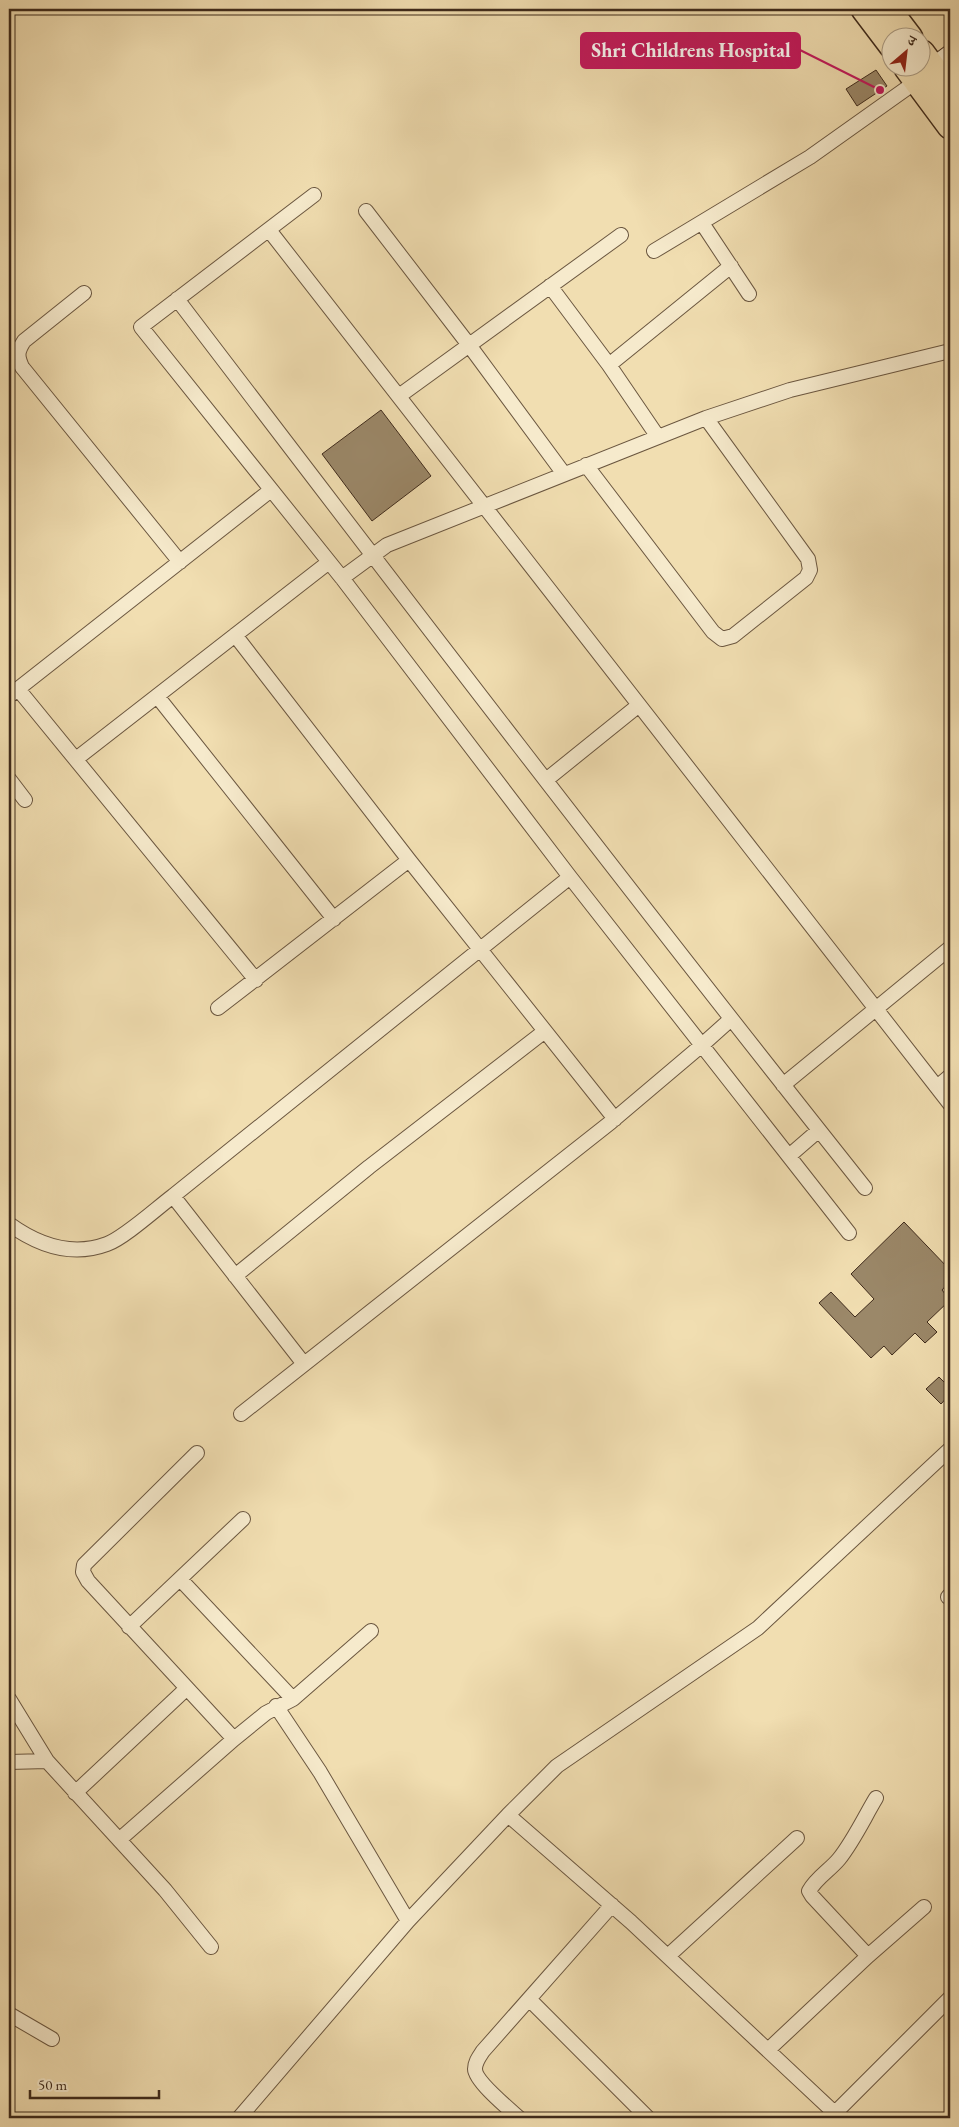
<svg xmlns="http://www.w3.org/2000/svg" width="959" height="2127" font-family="'EB Garamond','Noto Serif Devanagari',serif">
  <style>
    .building { fill: #9b8869; stroke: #3e2a1b }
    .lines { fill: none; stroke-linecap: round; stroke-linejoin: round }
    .street-casing { stroke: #6b5740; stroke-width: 16 }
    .secondary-casing { stroke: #3e2a1b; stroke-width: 21 }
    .highway-casing { stroke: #3e2a1b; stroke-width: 28 }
    .street { stroke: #f6eacc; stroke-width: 14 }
    .secondary { stroke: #f6eacc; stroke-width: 19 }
    .highway { stroke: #f1deb1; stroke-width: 25 }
    .leader { fill: none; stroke: #c2185b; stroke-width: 2 }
    .callout-dot { fill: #c2185b; stroke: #f6eacc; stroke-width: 2 }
    .callout { fill: #c2185b; stroke: #c2185b; stroke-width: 2 }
    .callout-label { font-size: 20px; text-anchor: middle; font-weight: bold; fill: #fff }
  </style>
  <rect width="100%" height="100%" fill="#f1deb1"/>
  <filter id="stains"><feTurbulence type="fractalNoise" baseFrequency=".004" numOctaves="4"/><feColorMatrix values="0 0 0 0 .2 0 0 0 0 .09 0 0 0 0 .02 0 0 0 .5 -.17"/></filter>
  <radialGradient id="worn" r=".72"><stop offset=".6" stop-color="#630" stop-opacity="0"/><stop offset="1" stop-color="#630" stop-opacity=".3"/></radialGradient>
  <path class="building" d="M876,70L887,86L857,106L846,89Z
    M381,410L431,476L372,521L322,454Z
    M904,1222L950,1270V1281L942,1290L950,1300L927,1322L937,1332L925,1343L915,1333L892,1355L884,1346L871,1358L819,1303L831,1292L855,1317L874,1299L851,1274Z
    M939,1377L950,1388V1394L941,1404L926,1389Z"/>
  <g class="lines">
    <defs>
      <path id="street" d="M314,195L141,327L342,578L570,877L849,1233
        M366,211L469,345L564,474
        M702,223L749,294
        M269,230L950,1104
        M654,251L810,157L917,81
        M550,286L609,365L658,437
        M84,293L24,341C17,352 17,356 22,367L180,562
        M177,299C404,597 632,895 865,1188
        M609,365L731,266
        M399,396L621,235
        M586,465L713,632L722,639L733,636L806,578L810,570L808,559L706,418
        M342,578L387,545L706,418L790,390L950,351
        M235,635L409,860L615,1119
        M18,689L256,980
        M9,696L271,490
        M157,696L334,919
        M76,759L329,562
        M9,779L25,800
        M546,780L639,705
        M218,1008L409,860
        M783,1085L950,948
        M937,1087L950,1076
        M789,1156L819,1130
        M173,1196L304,1364
        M9,1224C38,1245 72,1257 107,1244C124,1238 157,1208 173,1196L570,877
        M235,1276L369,1167L545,1031
        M241,1414L611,1122L702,1045L731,1019
        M197,1453L84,1565L83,1572L88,1581L234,1739
        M180,1579L293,1699
        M948,1597L950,1595
        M129,1627L243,1519
        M9,1699L47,1761L165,1890L211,1947
        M276,1706L320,1772L408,1921
        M9,1762L47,1761
        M75,1793L186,1689
        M508,1815L631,1922L840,2118
        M119,1840L234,1739L266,1713L293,1699L371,1631
        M668,1956L797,1838
        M868,1956L812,1896L809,1891C816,1878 830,1870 839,1859C854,1840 864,1818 876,1798
        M529,1999L648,2118
        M9,2014L52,2039
        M768,2050L868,1956L924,1907
        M835,2113L950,1998
        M239,2118L408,1921L508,1815L557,1766L758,1628L950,1449
        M519,2118C509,2109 475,2081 475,2069C475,2062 479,2057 483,2051L612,1905"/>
      <path id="secondary" d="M923,75L950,55"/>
      <path id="highway" d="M864,9L892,46
        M888,9L910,38
        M922,53L950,91
        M907,68L950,126"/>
    </defs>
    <use href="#street" class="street-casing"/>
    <use href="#secondary" class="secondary-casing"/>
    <use href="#highway" class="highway-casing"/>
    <use href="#street" class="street"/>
    <use href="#secondary" class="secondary"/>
    <use href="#highway" class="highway"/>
  </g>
  <path class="leader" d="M880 90L800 50"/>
  <circle class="callout-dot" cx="880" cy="90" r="5"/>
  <rect class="callout" x="581" y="33" width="219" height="35" rx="5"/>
  <g class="callout-label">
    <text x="691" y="57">Shri Childrens Hospital</text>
  </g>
  <rect width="959" height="2127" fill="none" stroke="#f1deb1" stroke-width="30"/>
  <rect x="10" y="10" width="939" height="2107" fill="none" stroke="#3e2a1b" stroke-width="2.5"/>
  <rect x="15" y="15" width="929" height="2097" fill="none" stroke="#3e2a1b"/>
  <g transform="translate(906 52) rotate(28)"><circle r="24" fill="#f6eacc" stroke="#ac9d85"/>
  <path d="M0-4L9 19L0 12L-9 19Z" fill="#8f2418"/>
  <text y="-8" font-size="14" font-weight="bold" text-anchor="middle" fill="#3e2a1b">उ</text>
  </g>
  <path d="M30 2090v8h129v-8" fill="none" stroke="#3e2a1b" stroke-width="2.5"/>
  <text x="38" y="2090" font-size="15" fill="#3e2a1b" stroke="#f6eacc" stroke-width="4" paint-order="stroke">50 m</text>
  <rect width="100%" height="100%" filter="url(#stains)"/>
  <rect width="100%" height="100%" fill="url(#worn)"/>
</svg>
